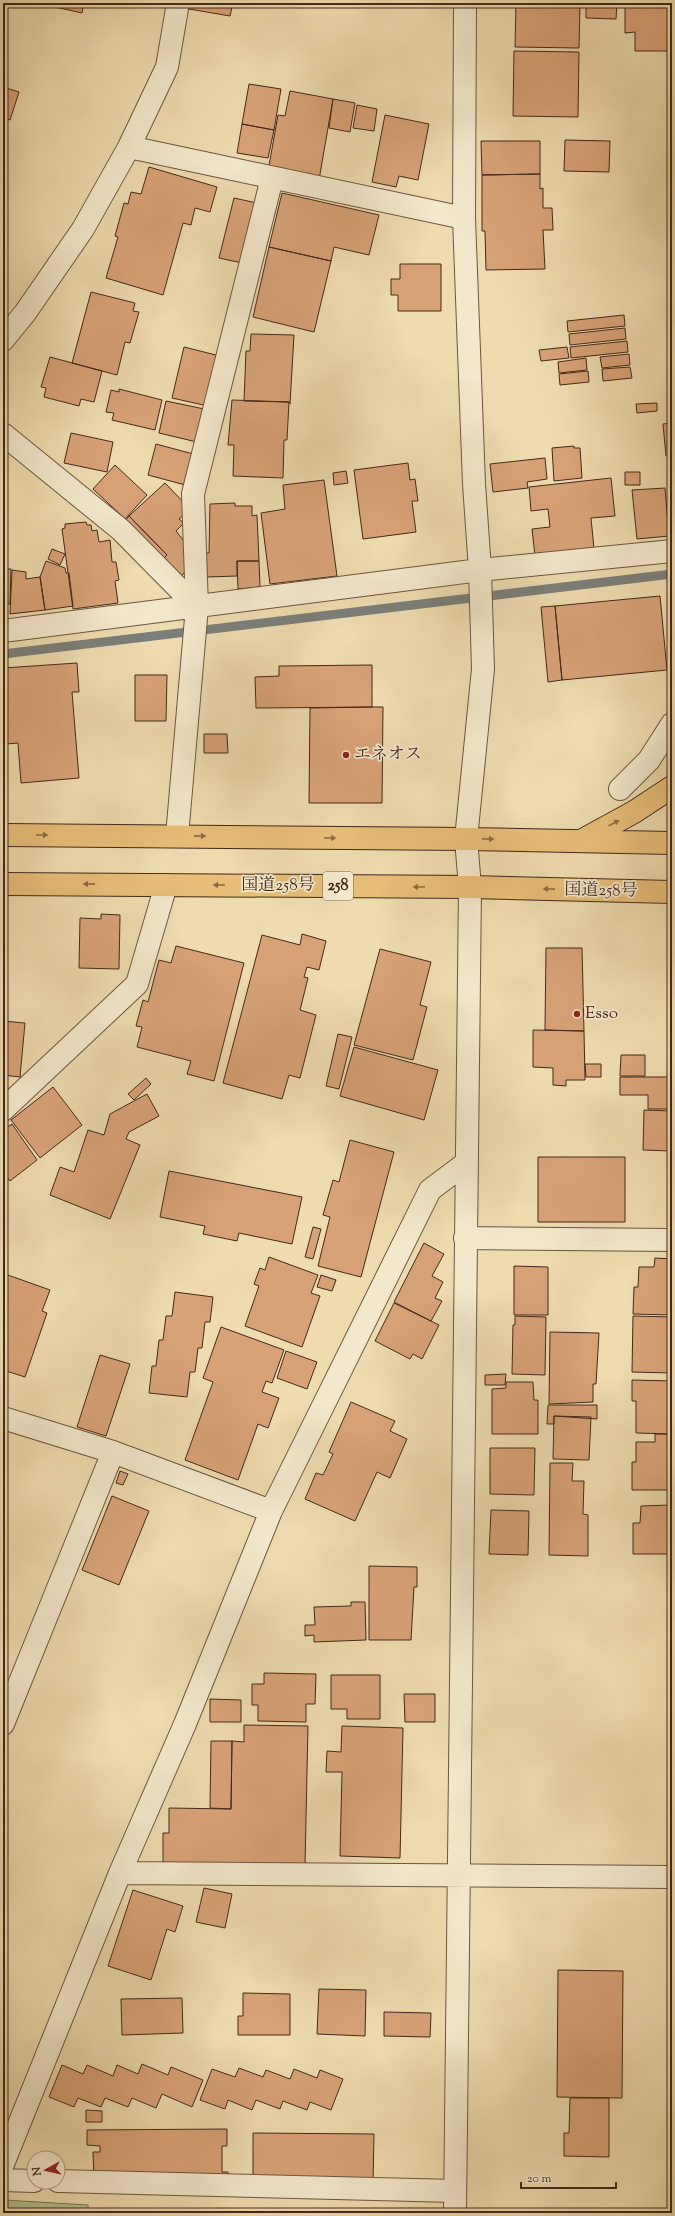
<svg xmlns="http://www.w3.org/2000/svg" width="675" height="2216" font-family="'Sorts Mill Goudy','Noto Serif JP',serif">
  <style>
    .green { fill: #b3c18f; stroke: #7a7554 }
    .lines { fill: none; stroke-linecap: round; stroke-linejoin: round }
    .stream { stroke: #7b7f79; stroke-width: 9 }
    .building { fill: #d8a279; stroke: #42291a }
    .minor-casing { stroke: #6d5640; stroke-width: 24 }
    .highway-casing { stroke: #42291a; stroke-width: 24 }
    .minor { stroke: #f4e8cc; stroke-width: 22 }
    .highway { stroke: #e7be78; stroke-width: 22 }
    .oneway { fill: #8c6c44 }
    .poi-dot { fill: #8f2418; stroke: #f4e8cc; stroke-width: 1.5 }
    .labels { text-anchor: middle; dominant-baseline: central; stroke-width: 3.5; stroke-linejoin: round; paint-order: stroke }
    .shield { fill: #f4e8cc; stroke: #77624f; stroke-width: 1 }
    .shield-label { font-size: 16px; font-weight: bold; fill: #42291a }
    .poi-label { font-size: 17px; fill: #42291a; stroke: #f4e8cc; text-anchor: start }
    .street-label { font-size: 17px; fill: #42291a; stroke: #f4e8cc }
  </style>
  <rect width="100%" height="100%" fill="#eedbb0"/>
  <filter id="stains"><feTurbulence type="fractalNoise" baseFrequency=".005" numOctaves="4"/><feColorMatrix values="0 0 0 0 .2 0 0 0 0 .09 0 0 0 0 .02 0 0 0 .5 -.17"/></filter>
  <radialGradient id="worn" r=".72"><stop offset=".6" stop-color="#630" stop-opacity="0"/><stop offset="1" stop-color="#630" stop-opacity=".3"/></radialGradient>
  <path class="green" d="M4,2200L88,2205V2213H3Z"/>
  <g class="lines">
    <path class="stream" d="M3,654L672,574"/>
  </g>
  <path class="building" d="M37,3H84L82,13Z
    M190,3H233L230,16L189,9Z
    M485,3H508V7L485,6Z
    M516,3H580L579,48L515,47Z
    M586,3H617L616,19L586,18Z
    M625,3H671L670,51H635V32L625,33Z
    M514,51L579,52L578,117L513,116Z
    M249,84L281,89L274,130L242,124Z
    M3,87L19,92L10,120L3,118Z
    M290,91L333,99L319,180L268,171L278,115L285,116Z
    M333,99L355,103L350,132L329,128Z
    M357,105L377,109L374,131L353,128Z
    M385,115L429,124L418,180L399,176L396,187L372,182Z
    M242,124L274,130L268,158L237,153Z
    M565,140L610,141L609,172L564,171Z
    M481,141H540V174L482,175Z
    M149,167L217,187L210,212L195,208L191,225L183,223L163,295L106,278L118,237L115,236L124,203L128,204L131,192L141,194Z
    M540,174V189L543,188V208H552L553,230H543L545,269L486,270L485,231H482V175Z
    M282,193L379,215L369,255L334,247L331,261L269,247Z
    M234,198L257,203L242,263L219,258Z
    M269,247L331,261L314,332L253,317Z
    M400,264H441V311H398V295H391V279H400Z
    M91,292L135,303L133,311L139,312L130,343L125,342L117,375L72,363Z
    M624,315L625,326L568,332L567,321Z
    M625,328L626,339L570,345L569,334Z
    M251,334L294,335L290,404L289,402L244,401L246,351H250Z
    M627,341L628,352L571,358L570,347Z
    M184,347L220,356L208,406L172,398Z
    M567,347L569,358L541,361L539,350Z
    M629,354L630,365L602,368L600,357Z
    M50,357L102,371L94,402L81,399L79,406L44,397L46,388L41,387Z
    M586,358L587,370L559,373L558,362Z
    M630,367L632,378L603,381L602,369Z
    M588,371L589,382L560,385L559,374Z
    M119,389L162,400L155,430L112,420L114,413L106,412L111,390L119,392Z
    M232,400L289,402L287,440H284L283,478L233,476L234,445H228Z
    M166,401L209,410L201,443L159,433Z
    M657,403V411L637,413L636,404Z
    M672,423V455L666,456L663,424Z
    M71,433L113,442L107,472L64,463Z
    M156,444L197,455L189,486L148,475Z
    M574,446V448H580L582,478L554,481L552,448Z
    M545,458L547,479L527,482L528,488L493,492L490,464Z
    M408,463L410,480L415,479L418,501H412L416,532L363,539L354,470Z
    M115,465L147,495L125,519L93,489Z
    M346,471L348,483L334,485L333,473Z
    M625,472H640V485H625Z
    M611,478L615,516L591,518L594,549L535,556L532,529L550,527L548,509L531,511L529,487Z
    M324,480L337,576L270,584L261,513L285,509L283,485Z
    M165,483L190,509L179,519L184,523L176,531L190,549V567L178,579L161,561L167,555L129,516Z
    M665,488L669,536L637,539L632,490Z
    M235,503V506H252V516L257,515L259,561H237V576L207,577L206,553H209L210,504Z
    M129,516L167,555L161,561L124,522Z
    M86,522L87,525H91L92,531L97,530L99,542L110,540L112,562H116L119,580L115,581L118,603L73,609L62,529L65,528V524Z
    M52,549L65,554L60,565L48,559Z
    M46,561L65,568L66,573H69L73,606L45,610L40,577Z
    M237,561H259L260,587L238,589Z
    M3,569H11L10,604H3Z
    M12,570L26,572V579L40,577L45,610L10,614Z
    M660,596L667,670L562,680L555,606Z
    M555,606L562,680L548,682L541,607Z
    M77,663L79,692H72L79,778L21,783L18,743L6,744L3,703V668Z
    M372,665V707L256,708L255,677L279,676V666Z
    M135,675H167L166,721H135Z
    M372,707H383L382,803H309L310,708Z
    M204,734H227L228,753H204Z
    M101,914L120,915L119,969L79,968L80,918L101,919Z
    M302,934L326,941L319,970L307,967L304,977L308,978L300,1010L316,1015L300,1078L289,1075L282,1099L223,1083L262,935L300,945Z
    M176,946L244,963L214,1081L187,1074L191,1061L137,1047L142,1027L136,1026L143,1000L148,1002L159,960L171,963Z
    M546,948H582L584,1031L545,1030Z
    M380,949L431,962L420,1005L427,1007L413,1060L354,1045Z
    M3,1021L25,1023L20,1077L3,1075Z
    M533,1030L584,1031L585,1080H566V1086L553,1085V1068L533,1067Z
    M338,1034L352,1037L339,1089L326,1086Z
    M354,1047L438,1070L424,1120L340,1096Z
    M621,1055H645V1076H620Z
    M585,1064H601V1077H586Z
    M620,1077H672V1109H648V1095H620Z
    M146,1078L151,1084L134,1100L128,1094Z
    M53,1087L82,1125L40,1158L11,1120Z
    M147,1094L159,1116L129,1132L126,1139L140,1145L110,1219L50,1195L60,1167L74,1172L88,1130L104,1135L110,1114Z
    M644,1110L672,1111V1151L643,1150Z
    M12,1124L37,1160L10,1181L3,1172V1130Z
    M350,1140L394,1152L361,1277L318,1266L330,1217L323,1215L333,1180L339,1182Z
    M538,1157H625V1222H538Z
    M169,1171L302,1197L292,1244L239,1233L237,1241L203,1234L205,1226L160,1217Z
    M3,1184L8,1190L3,1194Z
    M313,1227L321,1229L313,1259L305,1257Z
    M424,1243L444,1254L432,1276L443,1282L435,1298L442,1301L431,1321L394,1302Z
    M269,1257L318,1275L311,1293L320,1296L302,1347L245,1326L259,1286L254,1284L260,1268L265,1270Z
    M655,1258L672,1259V1315L633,1314L634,1287H638L639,1267H654Z
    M514,1266L548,1267V1315H514Z
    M5,1274L50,1290L42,1311L47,1313L25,1377L3,1370V1279Z
    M321,1275L336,1280L332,1291L317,1287Z
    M175,1292L213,1297L210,1322H205L202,1348H198L195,1372H190L187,1397L149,1393L152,1366H156L159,1340H163L166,1316H172Z
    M394,1303L439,1325L422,1359L413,1354L410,1359L375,1341Z
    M515,1316L546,1317L545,1375L512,1374L513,1325H515Z
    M633,1316L672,1317V1373L632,1372Z
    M221,1327L284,1350L272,1383L266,1381L262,1392L279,1398L268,1428L258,1424L238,1480L185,1460L213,1382L203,1378Z
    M550,1332L599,1333L596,1384H593V1402L549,1404Z
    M286,1351L317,1362L307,1389L277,1378Z
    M100,1355L130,1364L106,1436L77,1427Z
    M506,1374L505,1385H485V1375Z
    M632,1380L672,1381V1434L636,1433V1401H632Z
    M506,1382H533L534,1400H538V1434H492V1389L506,1388Z
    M351,1402L395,1421L390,1431L407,1439L390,1478L377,1472L355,1521L305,1499L316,1473L323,1475L333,1454L329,1452Z
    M548,1405H597V1419L554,1416V1424H547Z
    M554,1416L591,1417L589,1460L553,1459Z
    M655,1434H672V1490H632V1462H636V1442H655Z
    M490,1448H535L534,1495L490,1494Z
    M550,1463H573L572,1481H584L583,1514L588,1515V1556L549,1555Z
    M120,1471L128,1474L123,1485L116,1483Z
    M112,1496L149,1511L119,1585L82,1570Z
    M672,1505V1554H633V1523H640L641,1506Z
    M491,1510L529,1511L528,1555L489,1554Z
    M369,1566L417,1567V1587H414L411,1640H369Z
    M351,1602H365L366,1640L314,1642V1635L305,1636V1625H315L314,1607L351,1606Z
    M264,1673L316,1674L315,1704H306V1722L258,1721V1705H252V1684H264Z
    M331,1675H380V1719H347V1709H331Z
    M404,1694H435V1722H405Z
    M210,1699L241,1700V1722H210Z
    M244,1725L308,1726L305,1866L163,1863V1833H169V1808L231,1809L232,1741L244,1742Z
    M342,1726L403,1728L400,1858L340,1856L342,1772H326L327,1751L341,1752Z
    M211,1741H232L231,1809L210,1808Z
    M204,1888L232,1894L225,1928L196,1922Z
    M133,1890L183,1906L175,1932L167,1929L151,1980L108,1966Z
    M558,1970L623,1971L622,2098L557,2097Z
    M319,1989L366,1990L365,2036L317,2034Z
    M243,1993L290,1994V2035H238V2016H243Z
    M182,1998L183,2033L122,2035L121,1999Z
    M384,2012L431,2013L430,2037L384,2036Z
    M142,2064L168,2075L171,2067L203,2080L192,2107L162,2094L156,2108L132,2098L128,2107L105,2098L101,2107L78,2098L74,2107L49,2097L62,2065L83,2074L87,2065L113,2076L117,2065L138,2074Z
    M239,2068L263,2077L266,2070L290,2079L294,2069L317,2078L320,2070L343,2079L331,2110L310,2102L307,2110L283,2101L280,2109L256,2100L252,2110L228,2100L225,2109L200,2100L212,2069L235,2077Z
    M570,2098H609V2157L564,2156V2133H569Z
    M86,2110L102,2111V2122H86Z
    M227,2129V2146H222V2172H228V2179H94L93,2152H100V2146L87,2145V2130Z
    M253,2133L374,2134L373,2183L253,2182Z
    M198,2209L240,2211V2213H197Z
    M344,2209H390V2213H344Z
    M580,2209H652V2213H580Z
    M95,2210H132V2213H95Z
    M263,2211H308V2213H263Z"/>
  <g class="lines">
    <defs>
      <path id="minor" d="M129,147L464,218
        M3,340L25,313L83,229L129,147L167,67L178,3
        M3,434L121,530L197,607
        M3,631L480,570L672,551
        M620,789L649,760L672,724
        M177,836L197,607L193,494L272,178
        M3,1110L137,984L166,885
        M465,1238L672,1240
        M3,1418L113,1452L271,1511
        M3,1724L113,1452
        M120,1873L672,1877
        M3,2164L120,1873L185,1724L271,1511L430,1190L466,1163
        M3,2180L34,2181
        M58,2181L455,2191
        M455,2213L470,887L466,839L483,669L480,570L474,484L464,218L465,3"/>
      <path id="highway" d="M3,835L466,839L672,843
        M581,841L634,812L672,787
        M3,884L470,887L672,892"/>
    </defs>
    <use href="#minor" class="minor-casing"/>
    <use href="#highway" class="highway-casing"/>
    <use href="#minor" class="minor"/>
    <use href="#highway" class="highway"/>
  </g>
  <defs><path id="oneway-solid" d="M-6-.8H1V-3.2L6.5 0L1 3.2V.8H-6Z"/></defs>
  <g class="oneway">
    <use href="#oneway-solid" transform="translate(614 823) rotate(-28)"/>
    <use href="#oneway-solid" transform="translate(42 835)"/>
    <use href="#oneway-solid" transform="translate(200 836) rotate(1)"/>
    <use href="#oneway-solid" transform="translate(330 838) rotate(1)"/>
    <use href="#oneway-solid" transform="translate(488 839) rotate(1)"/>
    <use href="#oneway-solid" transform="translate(89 884) rotate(-179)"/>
    <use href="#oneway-solid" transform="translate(219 885) rotate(-180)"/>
    <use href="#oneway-solid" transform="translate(419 887) rotate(-180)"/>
    <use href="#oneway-solid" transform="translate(549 889) rotate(-179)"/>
  </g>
  <g class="poi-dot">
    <circle cx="346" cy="755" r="4"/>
    <circle cx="577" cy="1014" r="4"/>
  </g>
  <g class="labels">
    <rect class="shield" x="323" y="872" width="30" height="28" rx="3"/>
    <g class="shield-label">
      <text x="338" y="886">258</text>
    </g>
    <g class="poi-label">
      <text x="354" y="755">エネオス</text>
      <text x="585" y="1014">Esso</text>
    </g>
    <g class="street-label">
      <text x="278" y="886">国道258号</text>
      <text transform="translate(601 891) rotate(1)">国道258号</text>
    </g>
  </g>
  <rect width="675" height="2216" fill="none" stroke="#eedbb0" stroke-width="16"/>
  <rect x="4" y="4" width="667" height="2208" fill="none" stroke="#42291a" stroke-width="2"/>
  <rect x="8" y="8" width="659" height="2200" fill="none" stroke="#42291a"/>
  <g transform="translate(46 2170) rotate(262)"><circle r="19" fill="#f4e8cc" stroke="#ad9c85"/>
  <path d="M0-3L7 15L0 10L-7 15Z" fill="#8f2418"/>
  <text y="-6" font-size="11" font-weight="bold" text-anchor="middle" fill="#42291a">N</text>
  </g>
  <path d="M521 2182v6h95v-6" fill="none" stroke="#42291a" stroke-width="2"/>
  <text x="527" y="2182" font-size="12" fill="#42291a" stroke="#f4e8cc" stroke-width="3" paint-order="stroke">20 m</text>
  <rect width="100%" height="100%" filter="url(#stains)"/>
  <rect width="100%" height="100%" fill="url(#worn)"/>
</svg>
